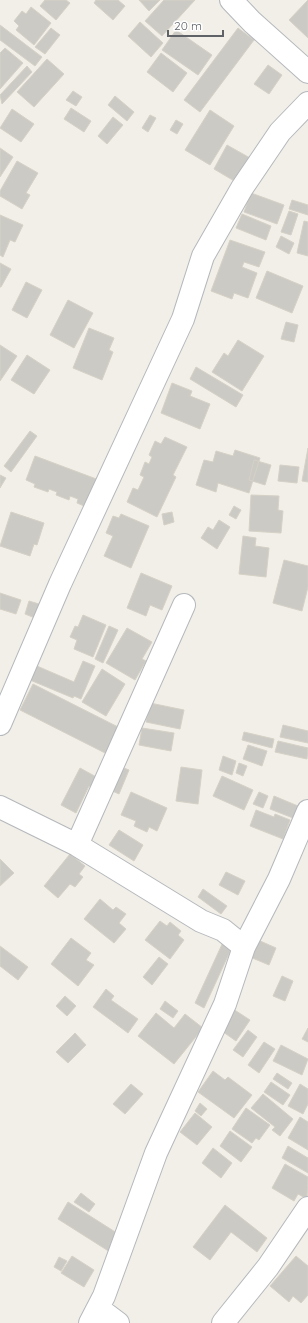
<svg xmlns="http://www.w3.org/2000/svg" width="308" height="1323" font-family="Quicksand,sans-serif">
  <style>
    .building { fill: #cccac5; stroke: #d6d1c6 }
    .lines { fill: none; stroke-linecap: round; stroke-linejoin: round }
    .minor-casing { stroke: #b5b8bc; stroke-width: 24 }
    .minor { stroke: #fff; stroke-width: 22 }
  </style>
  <rect width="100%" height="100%" fill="#f1efe8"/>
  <path class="building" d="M45,0H66L70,3L56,20L40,6Z
    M96,0H118L125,6L113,20L94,3Z
    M139,0H160L149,11Z
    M164,0H195L162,36L145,21Z
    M308,0V38L289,20Z
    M31,7L51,23L34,45L16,30L19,26L14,21L22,11L26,14Z
    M140,22L163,43L151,57L128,36Z
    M0,25L42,57L35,66L0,40Z
    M51,28L60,35L45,54L35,47Z
    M238,28L254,40L200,112L184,100Z
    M176,30L212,55L198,75L162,50Z
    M5,48L23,63L0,89V53Z
    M161,53L187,73L173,92L147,72Z
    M47,59L64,74L34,107L17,92Z
    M268,65L282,75L269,94L254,84Z
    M27,66L32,72L2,104L0,95Z
    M73,91L82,97L76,106L66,100Z
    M115,96L134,112L127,121L108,105Z
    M71,108L91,121L84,132L64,119Z
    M12,109L34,124L21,142L0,128Z
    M210,110L234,126L210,165L185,150Z
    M150,115L156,118L148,132L142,128Z
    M113,117L123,125L107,144L98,136Z
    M176,120L183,124L177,134L170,130Z
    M227,145L250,158L236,182L214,169Z
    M0,148L13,157L0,177Z
    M17,161L38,173L26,193L30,195L22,209L0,196V191Z
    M251,193L284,205L277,224L244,212Z
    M292,200L308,205V215L289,209Z
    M289,211L298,214L291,235L281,232Z
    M242,214L271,226L266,240L236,228Z
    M0,215L23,225L15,242L10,240L3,257L0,255Z
    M304,221L308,222V256L297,253Z
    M281,236L294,243L289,254L276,247Z
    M230,240L265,252L259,267L244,262L242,267L257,273L248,298L234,293L232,299L211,291Z
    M0,263L11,269L1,287H0Z
    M267,271L303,286L292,313L256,298Z
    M26,282L42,290L27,318L12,310Z
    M68,300L93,313L74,348L50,335Z
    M286,322L298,325L294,342L281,339Z
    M89,328L114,338L109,350L113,352L102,380L73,368Z
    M238,340L264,356L242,391L212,372L224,353L228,356Z
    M0,345L17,356L0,381Z
    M27,355L50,370L34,394L11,380Z
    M196,367L243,395L236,407L190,379Z
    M172,383L192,391L190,396L210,404L200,429L161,413Z
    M30,431L37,436L11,472L4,466Z
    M165,437L187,447L173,475L176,477L157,517L127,502L133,488L138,490L144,477L140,475L145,462L149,464L152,457L149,455L155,441L161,444Z
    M308,448V482L302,481Z
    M235,450L260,458L249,493L218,483L216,492L196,485L204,460L213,462L216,451L233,456Z
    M35,456L99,480L89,508L77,503L78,499L70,496L69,500L56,495L57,492L49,489L48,492L34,487L35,484L26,480Z
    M254,460L271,465L265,485L249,480Z
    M280,465L299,467L297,483L278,481Z
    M0,475L6,478L0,488Z
    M251,495L279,496L278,510L283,511L281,533L249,531Z
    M234,506L241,510L236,519L229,515Z
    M11,512L44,523L37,545L34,544L30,556L0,546Z
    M172,512L174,522L164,525L162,514Z
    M121,514L149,526L131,568L104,556L113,536L106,533L113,516L119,518Z
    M219,520L230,527L217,549L201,538L208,527L213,530Z
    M243,536L256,538L255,546L269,548L266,577L239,574Z
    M284,560L308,566V587L302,611L273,603Z
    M141,573L172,586L162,610L150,605L146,616L127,608Z
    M0,593L21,600L16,614L0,609Z
    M29,601L39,604L35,618L25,614Z
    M83,615L106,625L93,657L74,649L77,640L70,637L75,626L78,627Z
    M109,626L118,630L103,663L95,659Z
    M127,628L152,642L142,659L146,661L135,680L106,663Z
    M83,661L95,666L81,699L74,696L73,698L30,680L37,666L74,682Z
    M102,669L125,684L106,716L82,702Z
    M33,684L124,730L111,756L20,710Z
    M150,703L184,710L180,729L146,722Z
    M283,725L308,731V743L280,737Z
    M142,728L174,733L171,751L139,745Z
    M244,732L274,739L272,748L242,740Z
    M278,741L308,748L307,759L275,752Z
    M248,745L267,751L262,766L243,759Z
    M223,756L236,761L232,775L219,770Z
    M239,763L247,766L243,776L236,773Z
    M119,766L129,770L119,794L108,789Z
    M181,767L202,770L198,804L176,801Z
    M80,768L100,779L95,789L89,786L76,813L61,805Z
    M222,776L253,790L244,810L213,796Z
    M131,792L167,808L157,831L149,827L147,832L134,826L136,821L121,815Z
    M259,792L268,796L263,808L253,804Z
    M274,796L298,806L293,818L270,809Z
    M256,810L274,817L275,814L290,820L283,839L250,826Z
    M119,830L143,845L134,861L109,845Z
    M70,854L85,866L79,874L83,877L75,887L70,884L58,898L44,886Z
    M0,859L14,873L0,886Z
    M226,872L245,881L238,895L219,885Z
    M203,889L227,906L221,914L198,897Z
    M100,899L113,910L116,907L126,914L119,923L126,929L114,943L84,919Z
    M160,921L167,926L170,922L181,931L178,935L184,940L170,959L145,940Z
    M71,938L91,953L86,960L94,965L78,986L51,964Z
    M224,940L233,945L204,1008L195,1003Z
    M258,940L276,948L269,965L250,957Z
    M0,946L28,967L18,980L0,966Z
    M159,957L168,964L152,985L143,977Z
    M282,976L293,981L285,1001L273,996Z
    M106,989L114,996L111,1000L138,1019L128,1033L93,1007Z
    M65,996L76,1006L67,1016L56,1006Z
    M165,1001L178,1011L173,1018L160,1009Z
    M227,1005L250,1020L236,1041L219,1029Z
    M156,1013L174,1028L185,1014L203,1028L174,1064L138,1036Z
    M308,1028V1042L302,1039Z
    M248,1030L257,1037L243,1057L233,1050Z
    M75,1033L86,1045L68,1063L56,1052Z
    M264,1042L275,1049L259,1073L248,1065Z
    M281,1045L308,1059L302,1075L273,1061Z
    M213,1071L225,1080L228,1077L252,1095L234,1118L198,1092Z
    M277,1073L292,1083L288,1089L273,1079Z
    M271,1082L290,1095L283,1105L264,1092Z
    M131,1084L143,1094L125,1114L113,1104Z
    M300,1084L308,1089V1104L303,1114L288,1106Z
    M263,1094L293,1119L280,1136L272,1130L275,1127L251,1108Z
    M200,1103L207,1109L201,1116L195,1111Z
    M246,1108L270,1125L259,1140L256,1138L252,1143L232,1129Z
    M195,1113L212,1127L197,1145L180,1132Z
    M300,1117L308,1122V1150L288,1138Z
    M230,1131L252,1147L241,1162L220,1146Z
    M288,1146L308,1158V1173L282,1158Z
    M213,1148L232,1163L221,1178L202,1163Z
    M285,1164L308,1177L307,1199L298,1194L294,1201L272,1188Z
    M81,1193L95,1204L89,1212L74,1202Z
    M68,1202L120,1235L110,1252L58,1219Z
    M225,1205L267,1238L257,1252L231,1232L210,1260L193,1247Z
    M72,1256L94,1270L84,1287L61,1273Z
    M296,1256L308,1266V1295L301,1303L293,1296L289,1302L270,1286Z
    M59,1257L67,1261L61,1271L54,1267Z"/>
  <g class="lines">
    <defs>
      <path id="minor" d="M231,0L252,22L308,72
        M0,724L60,584L183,319L203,256L242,188L280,132L308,103
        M0,807L77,845L201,921L223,930L244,947L225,1004L156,1153L104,1296L90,1323
        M77,845L184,605
        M244,947L279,879L308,811
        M98,1308L118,1323
        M223,1323L268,1267L308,1208"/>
    </defs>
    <use href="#minor" class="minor-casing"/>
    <use href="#minor" class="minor"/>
  </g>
  <path d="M168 30v6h55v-6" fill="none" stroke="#5f6368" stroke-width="2"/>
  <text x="174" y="30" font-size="12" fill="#5f6368" stroke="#ffffff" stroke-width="3" paint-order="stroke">20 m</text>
</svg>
